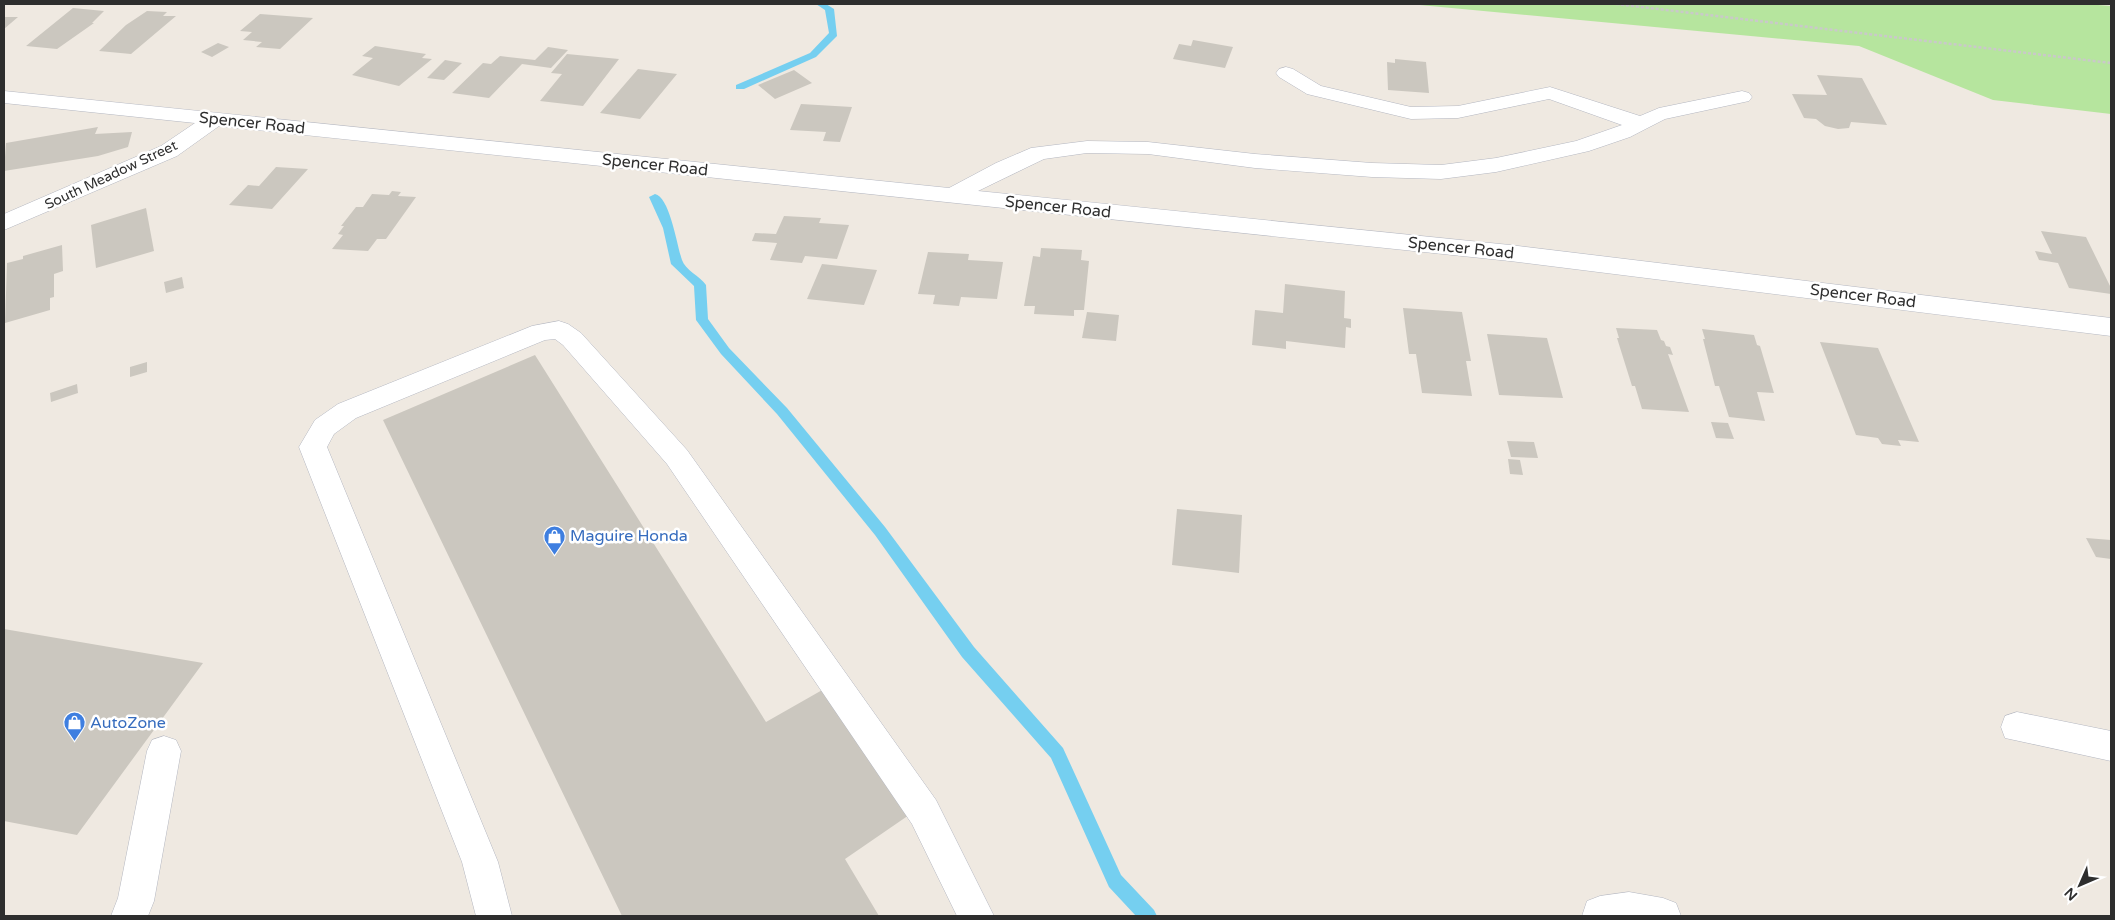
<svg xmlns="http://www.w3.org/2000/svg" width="2115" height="920" font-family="'Varela Round',sans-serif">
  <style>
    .green { fill: #b6e59e }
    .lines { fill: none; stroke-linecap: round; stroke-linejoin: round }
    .stream { fill: #75cff0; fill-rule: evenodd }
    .building { fill: #cbc7bf }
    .minor-casing { stroke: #b4b7c1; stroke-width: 1 }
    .path { stroke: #c9c9c9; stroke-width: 2.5; stroke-dasharray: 3 2; stroke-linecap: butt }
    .minor { fill: #fff; fill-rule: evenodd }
    .labels { text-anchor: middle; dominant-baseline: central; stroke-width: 5; stroke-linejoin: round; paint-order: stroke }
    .far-street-label { font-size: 14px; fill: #2e2e2e; stroke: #fff }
    .street-label { font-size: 16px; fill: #2e2e2e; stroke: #fff }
    .shop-label { font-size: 16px; fill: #366cbe; stroke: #fff; text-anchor: start }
  </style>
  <rect width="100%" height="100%" fill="#efe9e1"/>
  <path class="green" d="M1409,4H2085L2111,6V114L1993,100L1859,46Z"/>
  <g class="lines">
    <path class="stream" d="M816,4H826L834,9L837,36L816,57L744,89H736V85L810,53L829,33L825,10Z
      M655,194C670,197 677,246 682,260C685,270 700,276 706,285L708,319L729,348L787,408L885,527L974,647L1063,748L1121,875L1154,910L1157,916H1136L1109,887L1051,758L962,657L875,535L777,414L721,354L696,320L694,286L671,264L663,228L649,197Z"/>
  </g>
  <path class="building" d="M73,8L104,11L92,23H94L57,49L26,46Z
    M147,11L167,12L163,16H176L131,54L99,51L126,25Z
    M260,14L313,18L280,49L256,47L262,42L243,40L252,32L240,31Z
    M4,17H18L4,29Z
    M1193,40L1233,47L1225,68L1173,59L1179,44L1191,46Z
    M218,43L229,47L212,57L201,52Z
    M375,46L426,54L422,58L432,59L399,86L352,75L373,58L362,56Z
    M548,47L568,50L551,68L522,64L489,98L452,93L483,63L491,64L500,56L535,60Z
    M567,54L619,59L583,106L540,101L562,74L551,73Z
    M1395,59L1426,62L1429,93L1388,90L1387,62L1395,63Z
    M445,60L462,63L444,80L427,78Z
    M638,69L677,74L640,119L600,113Z
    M794,70L812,83L775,99L758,85Z
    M1817,75L1862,78L1887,125L1851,122L1849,128L1838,129L1825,126L1816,119L1804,118L1792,94L1827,95Z
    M801,104L852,107L840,142L823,141L826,132L790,130Z
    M98,127L95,134L132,132L128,147L98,156L4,171L6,143Z
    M276,167L308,169L272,209L229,205L248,185L259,186Z
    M392,191L401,192L398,196L416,197L386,239H377L368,251L332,249L343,235L338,234L344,226H341L356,207H363L372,194L389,195Z
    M146,208L154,251L96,268L91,225Z
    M784,216L821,218L819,223L849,225L837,259L805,256L802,263L770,260L777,243L752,241L755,233L776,234Z
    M2041,231L2086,237L2111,288V294L2069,288L2058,263L2039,260L2035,251L2052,254Z
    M62,245L63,271L54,274V297L50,298V310L5,323L7,263L23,259V256Z
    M1041,248L1082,250L1081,260L1089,261L1084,310H1074V316L1034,314L1035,306H1024L1033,256L1040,257Z
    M928,252L969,254L968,260L1003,262L997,299L961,297L959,306L933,304L935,295L918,294Z
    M822,264L877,270L864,305L807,299Z
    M182,277L184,288L166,293L164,282Z
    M1285,284L1345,291L1344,318L1351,319V328L1346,327L1345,348L1286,341V349L1252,345L1255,310L1283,313Z
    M1403,308L1462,312L1471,361H1466L1472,396L1422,393L1416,354H1409Z
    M1087,312L1119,315L1116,341L1082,338Z
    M1616,328L1657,330L1661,340L1664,341L1666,346L1670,347L1673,355L1668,354L1689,412L1642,409L1635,386H1632L1617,338H1619Z
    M1702,329L1754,335L1757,345L1760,346L1774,393L1757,392L1765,421L1729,417L1719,386H1715L1703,339H1705Z
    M1487,334L1547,338L1563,398L1499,395Z
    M1820,342L1878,348L1919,442L1898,440L1901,446L1882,444L1878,438L1856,435Z
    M535,355L766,722L824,689L909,815L845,859L879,916H622L383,420Z
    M147,362V372L130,377V367Z
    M77,384L78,393L51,402L50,393Z
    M1711,422L1728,423L1734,439L1716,438Z
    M1507,441L1534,442L1538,458L1511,457Z
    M1508,459L1520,460L1523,475L1510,474Z
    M1177,509L1242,515L1239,573L1172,565Z
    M2086,538L2111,540V559L2096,557Z
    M4,629L203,663L77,835L4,821Z"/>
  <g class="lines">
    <defs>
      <path id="minor" d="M1286,67L1293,69L1321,86L1411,107L1458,106L1550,87L1640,116L1659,108L1742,91L1749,93L1752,97L1749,101L1665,119L1630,137L1589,151L1496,172L1441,179L1372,177L1255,168L1148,154L1087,153L1044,159L978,191L1510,245L2111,318V336L1510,261L219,126L177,156L4,230V214L161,146L195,123L4,103V91L949,188L996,163L1031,148L1087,141L1148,142L1255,154L1372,163L1441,165L1496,158L1576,141L1622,125L1549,99L1458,118L1411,119L1307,94L1279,77L1276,73L1279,69Z
        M559,321L568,324L581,333L687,450L936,800L994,916H957L912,824L667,464L563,345L555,339L545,340L356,418L334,434L327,447L498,862L512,916H476L462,862L299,447L315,420L338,404L532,326Z
        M2017,712L2111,731V761L2005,738L2001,727L2005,716Z
        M164,736L176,740L181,751L154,901L148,916H111L118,898L147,751L152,740Z
        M1629,892L1663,898L1676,903L1681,916H1582L1587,901L1600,896Z"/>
    </defs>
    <use href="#minor" class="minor-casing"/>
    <path class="path" d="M1616,4L2111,63"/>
    <use href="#minor" class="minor"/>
  </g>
  <defs>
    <symbol id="shop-pin" viewBox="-11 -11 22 30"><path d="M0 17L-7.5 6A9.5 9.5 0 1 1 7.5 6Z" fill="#3f7fe0" stroke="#fff"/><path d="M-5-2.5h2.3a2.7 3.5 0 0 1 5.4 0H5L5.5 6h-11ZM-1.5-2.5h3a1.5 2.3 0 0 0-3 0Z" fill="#fff"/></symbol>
  </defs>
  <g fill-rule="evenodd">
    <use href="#shop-pin" x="542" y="524" width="25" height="34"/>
    <use href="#shop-pin" x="62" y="710" width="25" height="34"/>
  </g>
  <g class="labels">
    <g class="far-street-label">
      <text transform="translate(111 175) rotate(-25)">South Meadow Street</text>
    </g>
    <g class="street-label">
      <text transform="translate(252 123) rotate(6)">Spencer Road</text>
      <text transform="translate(655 165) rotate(6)">Spencer Road</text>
      <text transform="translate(1058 207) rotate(6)">Spencer Road</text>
      <text transform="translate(1461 248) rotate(6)">Spencer Road</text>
      <text transform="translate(1863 296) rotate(7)">Spencer Road</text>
    </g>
    <g class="shop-label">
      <text x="570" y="536">Maguire Honda</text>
      <text x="90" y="723">AutoZone</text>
    </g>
  </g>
  <rect width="2115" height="920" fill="none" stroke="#2e2e2e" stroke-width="10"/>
  <g transform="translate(2080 885) rotate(225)" stroke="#ffffff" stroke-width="4" paint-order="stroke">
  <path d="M0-4L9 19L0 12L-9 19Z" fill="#2e2e2e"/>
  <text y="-8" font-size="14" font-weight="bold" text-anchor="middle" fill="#2e2e2e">N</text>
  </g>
</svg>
